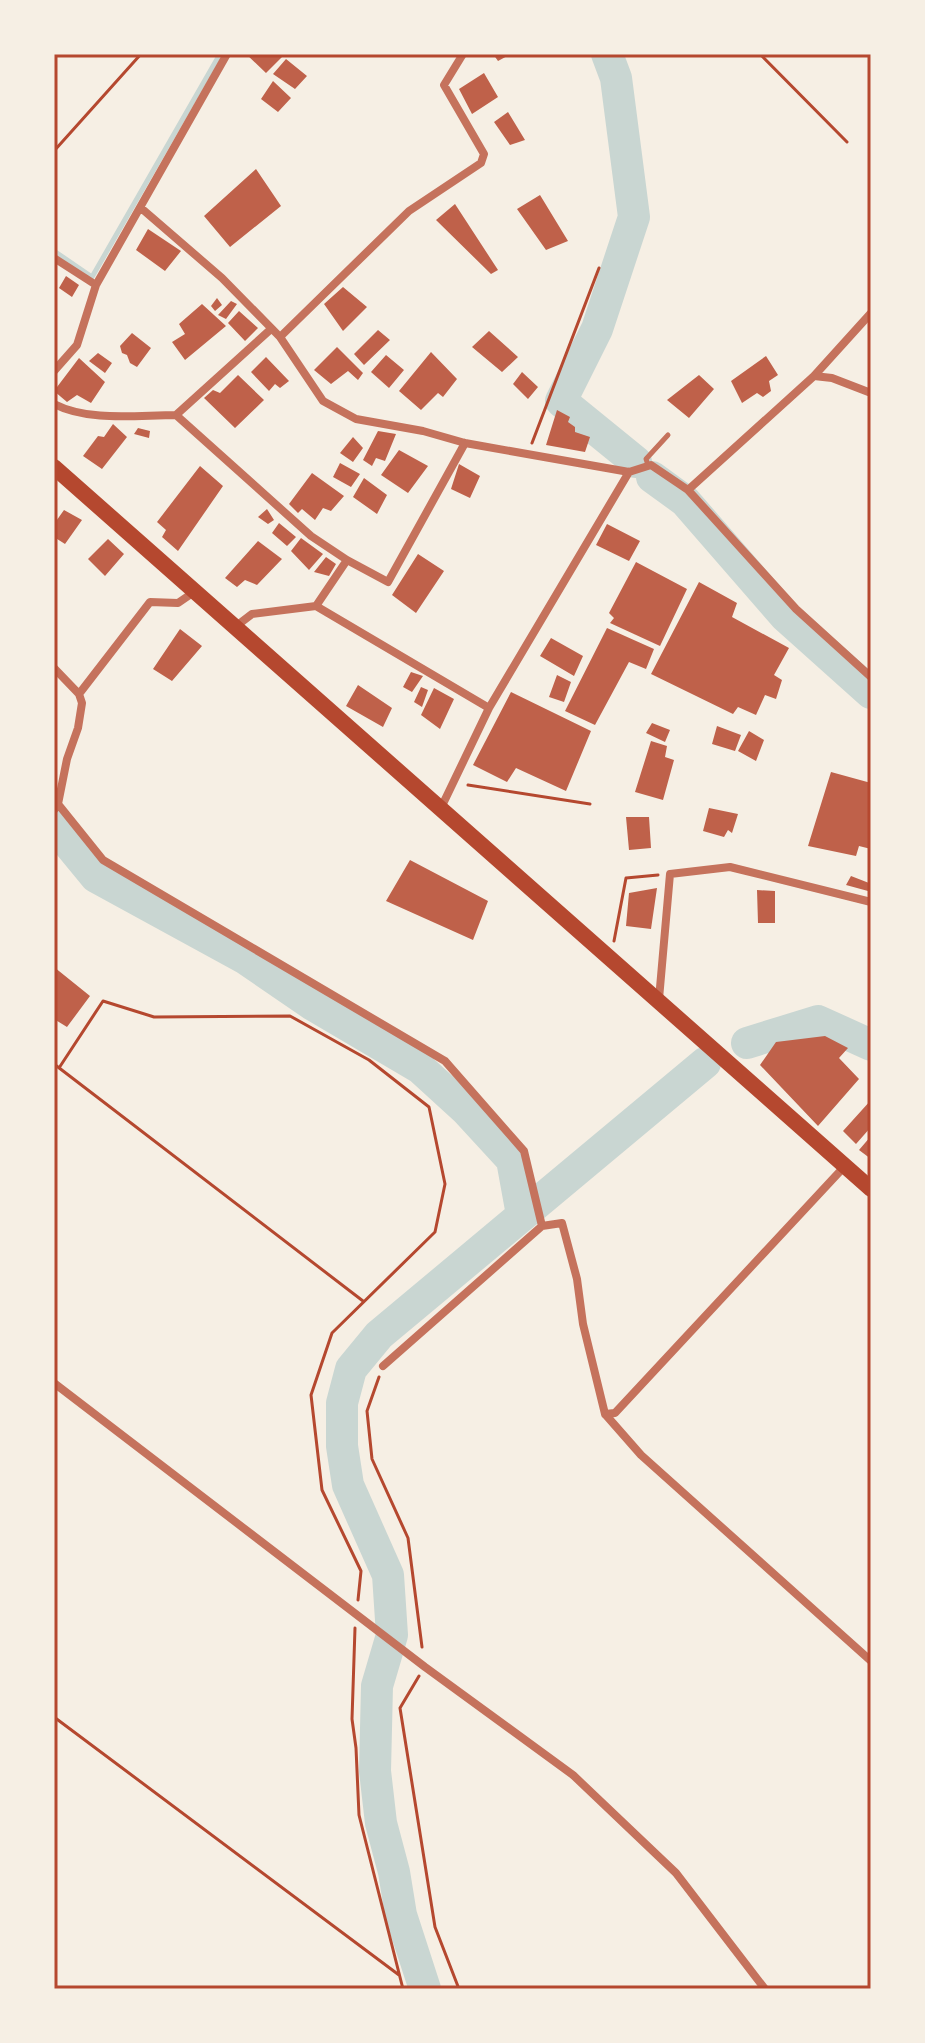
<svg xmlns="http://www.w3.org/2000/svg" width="925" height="2043" font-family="'Archivo Narrow',sans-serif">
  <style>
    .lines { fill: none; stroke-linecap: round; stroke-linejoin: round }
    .stream { stroke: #c9d6d2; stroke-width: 5 }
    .river { stroke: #c9d6d2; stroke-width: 32 }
    .building { fill: #bf614a }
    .path { stroke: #b5482f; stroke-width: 3 }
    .service { stroke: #c5725c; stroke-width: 5 }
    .minor { stroke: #c5725c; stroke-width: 8 }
    .primary { stroke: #b5482f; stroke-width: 16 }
    .neatline { fill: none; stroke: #b5482f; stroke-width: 3 }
  </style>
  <rect width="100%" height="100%" fill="#f6efe4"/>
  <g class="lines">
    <path class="stream" d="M54,251L92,277L220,54"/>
    <path class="river" d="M607,54L616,78L634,217L597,329L561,401L636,462
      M652,477L685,501L785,616L871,693
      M54,826L96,877L246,959L313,1005L420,1068L466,1110L512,1160L522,1215
      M747,1043L818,1021L871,1045
      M425,1989L401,1915L394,1872L381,1823L375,1771L377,1686L392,1635L388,1575L348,1485L342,1446V1403L351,1369L379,1335L705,1063"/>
  </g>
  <path class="building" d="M246,54H285L266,73Z
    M493,54H511L498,61Z
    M286,59L307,76L295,89L273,74Z
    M484,73L498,97L472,114L459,89Z
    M273,81L291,98L278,112L261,99Z
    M508,112L525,140L510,145L494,122Z
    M256,169L281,206L230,247L204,216Z
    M540,195L568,241L546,250L517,209Z
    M455,204L498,270L491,274L436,220Z
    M148,229L181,251L165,271L136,250Z
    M66,276L79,285L72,297L59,288Z
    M343,287L367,307L343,331L324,304Z
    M217,298L222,305L215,311L211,306Z
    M231,301L237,304L226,319L218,315Z
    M202,304L226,326L185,360L172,342L185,334L179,324Z
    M239,311L258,328L245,341L228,323Z
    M378,330L390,340L364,365L354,354Z
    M489,331L518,357L502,372L472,347Z
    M132,333L151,348L137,367L130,363L127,355L122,353L120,346Z
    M337,347L363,373L358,380L348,371L331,384L314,370Z
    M431,352L457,379L443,397L438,393L421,410L399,391Z
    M98,353L112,363L105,373L89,361Z
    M386,355L404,370L389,388L371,372Z
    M766,356L778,375L769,381L771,391L763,397L757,393L742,403L731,381Z
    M266,357L289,381L280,388L275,384L269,391L251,372Z
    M79,358L105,382L91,403L77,395L67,402L54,391Z
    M522,372L538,387L528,399L513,384Z
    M238,375L264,400L235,428L204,398L213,390L220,393Z
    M699,375L714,389L689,418L667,400Z
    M557,410L570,417L568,422L575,427V432L590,437L585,452L546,445Z
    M113,424L127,437L102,469L83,456L98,436L104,437Z
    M138,428L150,431L149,438L134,434Z
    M378,431L396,434L385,461L376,458L372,466L363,460Z
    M353,437L363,448L353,462L340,453Z
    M399,450L428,466L408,493L381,475Z
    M340,463L360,474L351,487L333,477Z
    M459,464L480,476L470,498L451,489Z
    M200,466L223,486L178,551L162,537L166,530L157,522Z
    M312,473L344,496L331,511L323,508L315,520L302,509L298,513L289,504Z
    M364,478L387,495L377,514L353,497Z
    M267,509L274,520L268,524L258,517Z
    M64,510L82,520L65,544L54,537V524Z
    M279,523L296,537L287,546L272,533Z
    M607,524L640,541L629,561L596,545Z
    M301,538L323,554L309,570L291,551Z
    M108,539L124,554L105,576L88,559Z
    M258,541L282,559L257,585L245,580L237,587L225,578Z
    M418,554L444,571L416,613L392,595Z
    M326,557L336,564L329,576L314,572Z
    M636,562L687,589L660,646L610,623L614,618L609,613Z
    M699,582L737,603L732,617L789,648L774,675L782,680L776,699L765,695L756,715L738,707L733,714L651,674Z
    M607,628L654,649L646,669L629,662L595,725L565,711Z
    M180,629L202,646L172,681L153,669Z
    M551,638L583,656L574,676L540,656Z
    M411,672L423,676L412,692L403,687Z
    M557,675L571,682L564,702L549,697Z
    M358,685L392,708L383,727L346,706Z
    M421,687L428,690L422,707L414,702Z
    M434,688L454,699L440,729L421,715Z
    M511,692L591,731L566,791L516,768L507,782L473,765Z
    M652,723L670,730L665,742L646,733Z
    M717,726L741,735L735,751L712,744Z
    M749,731L764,740L756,761L738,751Z
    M651,741L667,746L665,757L674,760L663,800L635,792Z
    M831,772L871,783V849L859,846L856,856L808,846Z
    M709,808L738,814L732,833L728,830L724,837L703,831Z
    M626,817H649L651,848L629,850Z
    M410,860L488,901L473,940L386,901Z
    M851,876L869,883L868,891L846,885Z
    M657,888L651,929L626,926L629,893Z
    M757,890L775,891V923H758Z
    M54,967L90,996L67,1027L54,1019Z
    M825,1036L848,1048L839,1058L859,1079L818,1126L760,1065L776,1042Z
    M871,1100V1127L856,1144L843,1131Z
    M871,1136V1159L859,1150Z"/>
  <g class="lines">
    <path class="path" d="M760,54L847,142
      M54,151L141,54
      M532,443L599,268
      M468,785L590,804
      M614,941L626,878L658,875
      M54,1064L363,1301
      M59,1068L103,1001L154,1017L290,1016L369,1060L429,1107L445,1184L435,1232L332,1333L311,1395L322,1490L361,1571L358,1600
      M379,1377L367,1411L372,1459L408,1538L422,1647
      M355,1628L352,1719L356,1748L359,1815L403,1989
      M419,1676L400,1708L435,1927L459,1989
      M54,1717L399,1975"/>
    <path class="service" d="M648,465L646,459L668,435"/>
    <path class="minor" d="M141,208L222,278L280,337L323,401L356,419L423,431L465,443L629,472L651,465L688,490L814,376L832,378L871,393
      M54,258L96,285
      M280,337L409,211L481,163L484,154L444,85L463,54
      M54,371L77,345L96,285L227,54
      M814,376L871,313
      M54,404C89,422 137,415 176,415L311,536L347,560L388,582L465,443
      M176,415L271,329
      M688,490L796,609L871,677
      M316,606L347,560
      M235,627L252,614L316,606L489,708
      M54,668L79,694L82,703L78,728L67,759L58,804L54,810
      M79,694L150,602L178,603L194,592
      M58,804L103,860L445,1061L524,1151L542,1226L562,1223L577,1279L583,1324L605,1414L641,1455L871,1661
      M440,810L489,708L629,472
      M659,999L670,874L730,867L871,902
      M383,1366L542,1226
      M54,1383L425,1667L573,1775L676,1873L765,1989
      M605,1414L615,1413L844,1167"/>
    <path class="primary" d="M54,467L871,1189"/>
  </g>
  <rect width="925" height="2043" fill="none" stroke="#f6efe4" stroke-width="112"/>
  <rect x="56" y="56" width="813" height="1931" class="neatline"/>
</svg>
